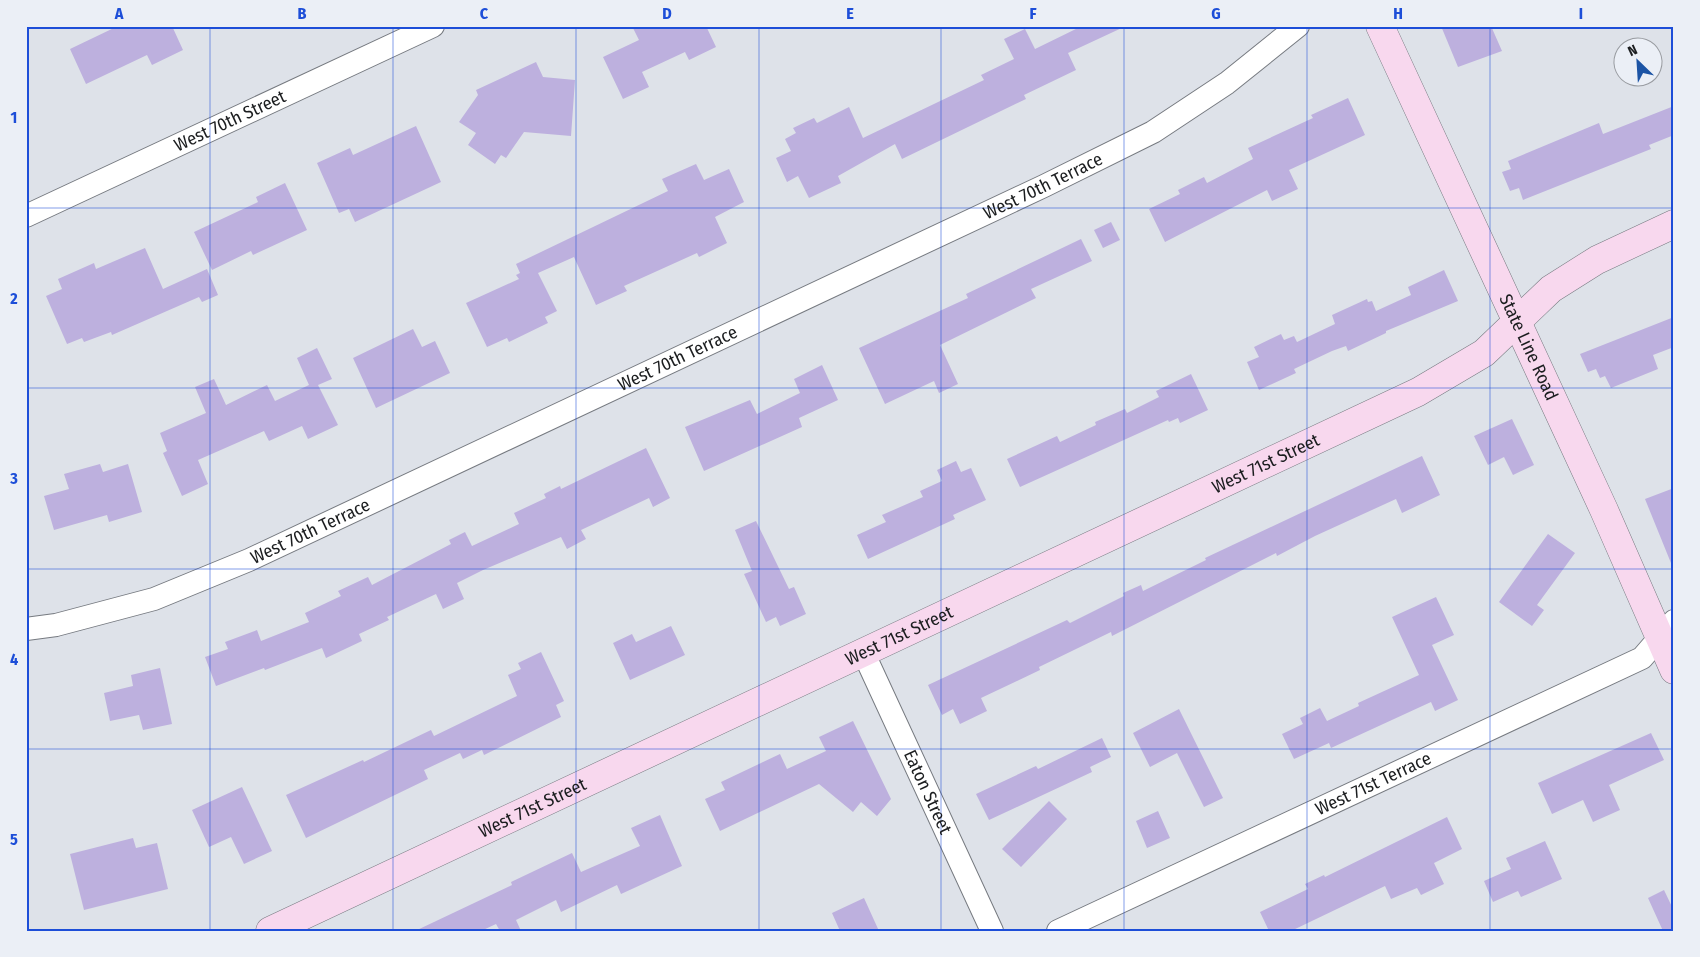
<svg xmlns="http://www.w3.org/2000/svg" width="1700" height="957" font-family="'Fira Sans Condensed',sans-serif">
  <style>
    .building { fill: #bdb0de }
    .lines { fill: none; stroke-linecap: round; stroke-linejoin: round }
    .street-casing { stroke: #767a80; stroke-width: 24 }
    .secondary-casing { stroke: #767a80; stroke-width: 29 }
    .street { stroke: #fff; stroke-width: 22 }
    .secondary { stroke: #f8d8ee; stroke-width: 28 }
    .grid { fill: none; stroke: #1d4ed8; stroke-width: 1; stroke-opacity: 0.55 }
    .labels { text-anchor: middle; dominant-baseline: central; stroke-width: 5; stroke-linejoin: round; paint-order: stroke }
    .street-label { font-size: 18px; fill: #1b1d1f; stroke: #ebeff6 }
    .neatline { fill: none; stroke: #1d4ed8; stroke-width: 2 }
    .grid-label { font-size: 16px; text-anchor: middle; font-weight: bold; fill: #1d4ed8 }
  </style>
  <rect width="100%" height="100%" fill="#dee2e9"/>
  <path class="building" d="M118,26H172L183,50L152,65L147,55L86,84L70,49Z
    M632,26H706L716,47L689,60L685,52L642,72L649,87L623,99L603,57L639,40Z
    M1082,26H1126L1068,53L1076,70L1024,95L1026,99L902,159L895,144L838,176L841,183L809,198L798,176L787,182L776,158L791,151L785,139L796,133L793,128L814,118L817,123L849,107L863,138L984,80L981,75L1014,59L1004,39L1025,29L1035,49Z
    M1441,26H1491L1502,51L1458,67Z
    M536,62L543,77L575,80L571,136L524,132L506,158L501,155L495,164L468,145L476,133L459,122L478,95L476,90Z
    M1348,98L1365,135L1289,170L1298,189L1272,201L1267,190L1165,242L1149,209L1180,194L1178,190L1204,177L1207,183L1253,159L1248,148L1313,118L1311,115Z
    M1674,106V135L1649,145L1651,149L1523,200L1519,188L1510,191L1502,172L1511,169L1508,161L1599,123L1603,134Z
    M416,126L441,182L355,222L349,209L339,213L317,163L350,148L353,155Z
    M696,164L704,180L729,169L744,202L715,217L727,243L699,257L697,253L624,286L627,291L596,305L574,257L538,273L557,311L545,317L548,323L509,342L507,338L487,347L466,303L519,279L516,275L520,273L516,264L668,191L662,179Z
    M285,183L307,230L253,255L251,251L212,270L194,232L258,202L256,197Z
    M1111,222L1120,240L1103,248L1094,230Z
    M1081,239L1092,261L1031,289L1036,298L940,345L958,384L939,393L934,381L885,404L859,348L968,298L966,294Z
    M145,248L163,289L207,269L218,295L202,302L199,297L112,335L111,332L84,342L82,338L67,344L46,296L62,289L58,279L94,263L96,269Z
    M1444,270L1458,301L1386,331V333L1348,351L1346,346L1332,351L1294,369L1296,373L1259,390L1247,362L1259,357L1254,347L1281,334L1284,340L1294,336L1297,342L1335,324L1332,315L1367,299L1368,302L1372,301L1376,311L1411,295L1408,287Z
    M1674,317V347L1653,355L1658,369L1611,388L1605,376L1600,378L1596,369L1588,372L1580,354Z
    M413,329L422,347L435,341L450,373L376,408L353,358Z
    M317,348L332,379L318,385L338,425L308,439L302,426L269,441L264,431L198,460L208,484L182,496L163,453L167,451L160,433L206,413L195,387L214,379L226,405L267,385L275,401L309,385L297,358Z
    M822,365L838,400L799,418L802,427L704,471L685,427L750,400L757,414L800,393L794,379Z
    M1191,374L1208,410L1180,423L1178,418L1169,422L1168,420L1020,487L1007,459L1057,436L1060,442L1096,425L1095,422L1125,409L1127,413L1159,397L1156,391Z
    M1512,419L1534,465L1513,475L1504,457L1488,465L1474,436Z
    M646,448L670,498L653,507L649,498L581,530L586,539L567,549L561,537L483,570L457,583L464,599L443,609L436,594L387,617L389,620L359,634L362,641L326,658L322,648L265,670L264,668L216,686L205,657L228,649L225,642L257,630L261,641L309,622L305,613L341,596L338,591L368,577L372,585L451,544L449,540L465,532L472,546L519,524L514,513L546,498L544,494L560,486L561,489Z
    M1422,456L1440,495L1402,513L1396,499L1315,536L1277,556L1276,553L1112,636L1111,632L1039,667L1040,670L981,698L987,711L960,724L953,709L942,715L928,685L1067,620L1070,623L1124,596L1123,593L1141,585L1143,591L1206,560L1205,558Z
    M956,461L961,472L971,468L986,500L953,515L955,519L868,559L857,535L886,522L882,515L923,497L920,491L942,481L937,470Z
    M100,464L103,472L128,464L142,512L109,522L107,515L54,530L44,496L69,489L64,474Z
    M1674,488V568H1673L1645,499Z
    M756,521L789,589L794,587L806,614L780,626L776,617L766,622L744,574L752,571L735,530Z
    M1548,534L1575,553L1537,605L1544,610L1532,626L1499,602Z
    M1436,597L1454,635L1432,645L1458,700L1435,711L1431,702L1331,748L1329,743L1294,759L1282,734L1303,724L1300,718L1320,708L1327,721L1359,706L1358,703L1419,675L1392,617Z
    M671,626L685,655L630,680L613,643L632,634L636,642Z
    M541,652L564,701L556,705L561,717L484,755L482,750L463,759L460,753L424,770L428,779L306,838L286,795L363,760L364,762L431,730L434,736L517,696L508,675L521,669L518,663Z
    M160,668L172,724L143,730L139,715L110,721L104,693L133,686L131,675Z
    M1179,709L1223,798L1204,807L1177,753L1150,767L1133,733Z
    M853,721L891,799L877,816L861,802L853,812L819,784L720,831L705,799L725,790L721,782L780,754L787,769L826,751L819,737Z
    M1651,733L1664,760L1609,785L1620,810L1593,822L1583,800L1552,814L1538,783Z
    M1102,738L1111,757L1090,767L1092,772L989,820L976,794L1036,766L1038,769Z
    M242,787L272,851L244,864L231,837L209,847L192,810Z
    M1049,801L1067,819L1021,867L1002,849Z
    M1158,811L1170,838L1147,848L1136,821Z
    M660,815L682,866L621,894L617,885L561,912L556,900L516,920L521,931H500L496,924L481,931H415L512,885L511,882L572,853L581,872L640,846L631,828Z
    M1447,817L1462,849L1434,863L1444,884L1421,895L1417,888L1391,899L1385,886L1291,931H1269L1260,912L1308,889L1305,884L1324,875L1325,877Z
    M133,838L136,848L157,843L168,889L84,910L70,854Z
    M1545,841L1562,879L1521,897L1518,891L1493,902L1484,881L1511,869L1506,858Z
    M1664,890L1674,911V931H1663L1648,898Z
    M864,898L879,931H840L832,913Z"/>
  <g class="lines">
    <defs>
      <g id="street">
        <path id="s1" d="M26,216L433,26"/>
        <path id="s2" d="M26,629L56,625L154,599L249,560L1044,186L1153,132L1227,83L1298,26"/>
        <path id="s3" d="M864,654L992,931"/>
        <path id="s4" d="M1058,931L1642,658L1674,621"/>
      </g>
      <g id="secondary">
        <path id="s5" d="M1380,26L1604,510L1674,670"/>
        <path id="s6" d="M270,931L1418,392L1484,353L1551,289L1597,260L1674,224"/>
      </g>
    </defs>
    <use href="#street" class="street-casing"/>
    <use href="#secondary" class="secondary-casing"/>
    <use href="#street" class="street"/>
    <use href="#secondary" class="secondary"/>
  </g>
  <path class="grid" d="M210,26V931M393,26V931M576,26V931M759,26V931M941,26V931M1124,26V931M1307,26V931M1490,26V931M26,208H1674M26,388H1674M26,569H1674M26,749H1674"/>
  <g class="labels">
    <g class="street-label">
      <text stroke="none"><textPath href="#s1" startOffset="225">West 70th Street</textPath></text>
      <text stroke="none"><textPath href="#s2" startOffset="1112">West 70th Terrace</textPath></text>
      <text stroke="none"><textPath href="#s5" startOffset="354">State Line Road</textPath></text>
      <text stroke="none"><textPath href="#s2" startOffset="708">West 70th Terrace</textPath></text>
      <text stroke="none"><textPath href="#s6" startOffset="1100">West 71st Street</textPath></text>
      <text stroke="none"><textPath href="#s2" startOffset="302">West 70th Terrace</textPath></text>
      <text stroke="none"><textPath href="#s6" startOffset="695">West 71st Street</textPath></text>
      <text stroke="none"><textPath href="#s4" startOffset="348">West 71st Terrace</textPath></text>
      <text stroke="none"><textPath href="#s3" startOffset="152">Eaton Street</textPath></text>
      <text stroke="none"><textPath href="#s6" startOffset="290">West 71st Street</textPath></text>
    </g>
  </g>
  <rect width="1700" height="957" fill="none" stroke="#ebeff6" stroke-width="55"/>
  <g transform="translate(1638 62) rotate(335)"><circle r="24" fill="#ebeff6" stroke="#989ba0"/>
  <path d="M0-4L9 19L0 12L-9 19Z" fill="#1c54a5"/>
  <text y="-8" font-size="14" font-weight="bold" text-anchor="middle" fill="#1b1d1f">N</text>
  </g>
  <rect x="28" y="28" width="1644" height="902" class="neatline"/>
  <g class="grid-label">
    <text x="119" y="19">A</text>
    <text x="302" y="19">B</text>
    <text x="484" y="19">C</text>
    <text x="667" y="19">D</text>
    <text x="850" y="19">E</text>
    <text x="1033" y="19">F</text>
    <text x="1216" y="19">G</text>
    <text x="1398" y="19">H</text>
    <text x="1581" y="19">I</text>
    <text x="14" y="123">1</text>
    <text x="14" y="304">2</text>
    <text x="14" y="484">3</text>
    <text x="14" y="665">4</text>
    <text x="14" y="845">5</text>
  </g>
</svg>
